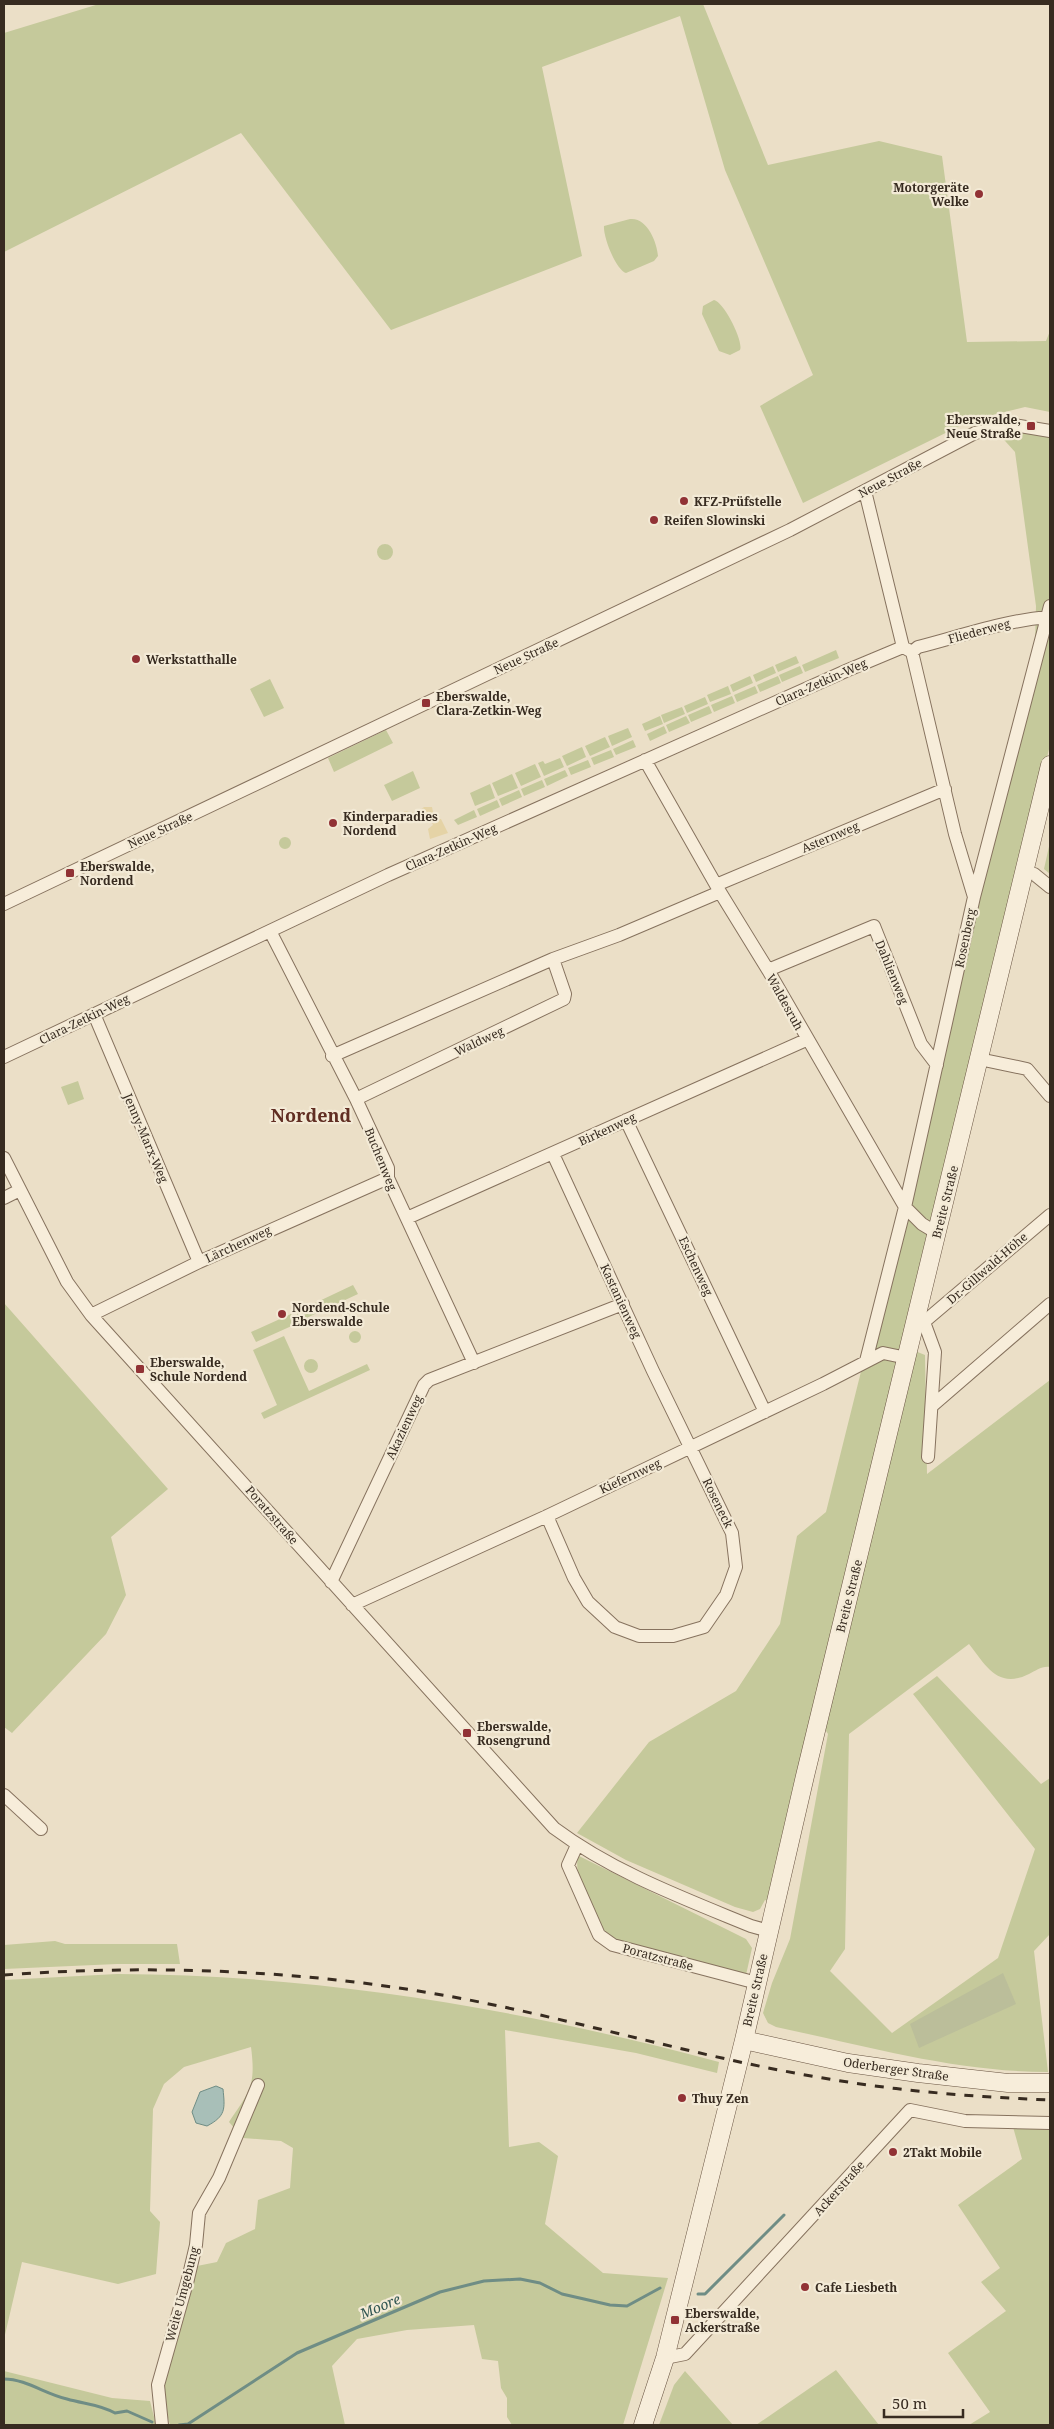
<svg xmlns="http://www.w3.org/2000/svg" width="1054" height="2429" font-family="'Noto Serif',serif">
  <style>
    .green { fill: #c5c99b }
    .sand { fill: #e5d3a6 }
    .cemetery { fill: #bbbe9a }
    .water { fill: #a8bfb8; stroke: #6f8d85 }
    .lines { fill: none; stroke-linecap: round; stroke-linejoin: round }
    .stream { stroke: #6f8d85; stroke-width: 3 }
    .street-casing { stroke: #86725e; stroke-width: 14 }
    .secondary-casing { stroke: #685341; stroke-width: 19 }
    .street { stroke: #f7edda; stroke-width: 12 }
    .secondary { stroke: #f7edda; stroke-width: 18 }
    .rail { stroke: #372b20; stroke-width: 3; stroke-dasharray: 9 9; stroke-linecap: butt }
    .poi-dot { fill: #913235; stroke: #f3ead6; stroke-width: 2 }
    .labels { text-anchor: middle; dominant-baseline: central; stroke-width: 4.5; stroke-linejoin: round; paint-order: stroke }
    .poi-label { font-size: 12px; font-weight: bold; fill: #372b20; stroke: #f3ead6; text-anchor: start }
    .street-label { font-size: 12px; fill: #372b20; stroke: #f3ead6 }
    .water-label { font-size: 14px; font-style: italic; fill: #315652; stroke: #f3ead6 }
    .district-label { font-size: 18px; font-weight: bold; fill: #612e23; stroke: #f3ead6 }
  </style>
  <rect width="100%" height="100%" fill="#ebdfc7"/>
  <path class="green" d="M99,4H703L768,165L879,141L942,156L967,342L1046,341L1050,331V412L1025,407L972,420L803,503L760,406L813,375L725,170L680,16L542,67L582,256L391,330L241,133L4,252V33Z
    M630,219C647,217 657,242 658,256L654,261L626,273C616,270 603,237 604,226Z
    M714,300C724,302 744,342 740,350L730,355L719,351L702,314L703,306Z
    M1014,430L1050,435V745L769,1901L765,1900L760,1909L753,1912L735,1907L626,1860L577,1833L649,1742L736,1691L780,1624L797,1536L826,1512L905,1195L1035,644L1036,606L1015,452L997,432Z
    M377 552a8 8 0 1 1 16 0a8 8 0 1 1-16 0Z
    M836,650L839,658L805,672L802,665Z
    M796,656L799,663L778,672L775,665Z
    M773,666L776,673L756,682L753,675Z
    M800,666L803,673L782,682L779,675Z
    M750,676L753,683L733,692L730,685Z
    M778,676L781,683L760,692L757,685Z
    M270,679L284,708L264,717L250,689Z
    M728,686L731,694L710,702L707,695Z
    M755,686L758,693L737,702L734,695Z
    M732,696L735,703L714,712L711,705Z
    M705,697L708,704L687,713L684,706Z
    M709,706L712,713L691,722L688,715Z
    M682,707L685,714L664,723L661,715Z
    M660,716L663,724L645,731L642,724Z
    M686,716L690,723L669,732L666,725Z
    M664,726L667,733L650,741L647,734Z
    M628,728L632,737L612,746L608,736Z
    M386,730L393,743L334,772L328,758Z
    M605,737L610,747L590,756L585,746Z
    M633,740L636,747L616,755L613,749Z
    M582,747L586,757L567,766L562,756Z
    M611,750L614,757L594,765L591,758Z
    M560,758L564,767L544,776L538,763L543,761L545,764Z
    M588,760L591,767L571,775L568,768Z
    M535,764L541,777L521,786L515,773Z
    M565,770L568,776L547,786L544,779Z
    M413,771L420,788L392,801L384,785Z
    M512,774L518,788L498,796L492,783Z
    M542,780L545,787L524,796L521,789Z
    M490,784L495,798L475,806L470,793Z
    M519,790L522,797L502,806L499,799Z
    M497,800L500,807L480,816L477,809Z
    M474,810L477,817L458,825L454,820Z
    M279 843a6 6 0 1 1 12 0a6 6 0 1 1-12 0Z
    M1050,842V874L1044,869Z
    M78,1081L84,1099L68,1105L61,1087Z
    M353,1285L358,1294L300,1321L296,1312Z
    M4,1303L168,1489L111,1537L126,1595L106,1634L12,1733L4,1727Z
    M291,1314L296,1324L256,1342L251,1332Z
    M349 1337a6 6 0 1 1 12 0a6 6 0 1 1-12 0Z
    M284,1336L309,1391L367,1364L370,1370L264,1419L261,1413L277,1405L253,1350Z
    M915,1351L925,1355L927,1474L1050,1380V1667C1041,1666 1036,1671 1029,1674C997,1690 985,1664 969,1644L849,1734L845,1949L830,1971L892,2033L998,1958L1035,1849L913,1694L937,1676L1041,1784L1050,1778V1934L1034,1951L1048,2072C956,2072 866,2046 776,2027L768,2023L763,2013L772,1983L790,1939L828,1734L823,1726Z
    M304 1366a7 7 0 1 1 14 0a7 7 0 1 1-14 0Z
    M579,1856L746,1939L752,1948L746,1975L618,1942C615,1940 611,1938 608,1935C596,1923 570,1870 579,1856Z
    M55,1941L65,1944H177L180,1964H117L4,1969V1945Z
    M117,1974C323,1975 521,2009 719,2062L717,2073L636,2053L505,2030L509,2147L539,2142L558,2156L545,2224L603,2273L668,2278L623,2425H512L507,2417V2398L501,2388L498,2361L482,2359L474,2325L407,2330L357,2339L332,2366L345,2425H170L162,2395L168,2360L197,2266L217,2262L226,2243L255,2229L258,2200L290,2188L293,2148L281,2141L243,2138L229,2122C250,2091 256,2086 251,2047L184,2067L164,2084L153,2109L150,2211L160,2222L156,2274L118,2284L22,2262L4,2339V1980Z
    M1013,2127H1050V2425H969L990,2412L948,2353L1006,2311L981,2282L1000,2268L958,2205L1022,2159Z
    M836,2370L879,2425H756Z
    M4,2371L112,2398L150,2401L156,2425H4Z
    M685,2371L733,2425H659L674,2385Z"/>
  <path class="sand" d="M424,807H432L433,812L432,817L418,820L414,815H404V811L417,813Z
    M434,818L441,819L448,833L430,839L428,829L433,825L431,820L434,821Z"/>
  <path class="cemetery" d="M1003,1973L1016,2004L919,2048L910,2024Z"/>
  <path class="water" d="M216,2086L223,2089C225,2109 226,2116 207,2126L196,2123L192,2112L200,2092Z"/>
  <g class="lines">
    <path class="stream" d="M698,2294H705L784,2215
      M4,2379C26,2379 45,2394 67,2399C84,2404 99,2404 115,2413L127,2411L152,2422
      M179,2425L188,2424L297,2353L440,2292L484,2281L520,2279L540,2283L562,2294L584,2299L610,2305L627,2306L660,2288"/>
    <defs>
      <path id="street" d="M865,491L903,647L912,652L955,834L974,897L905,1207L866,1361
        M912,652L918,647C961,636 1003,621 1048,617
        M645,760L720,892L768,970L905,1207L922,1224L937,1233
        M1024,872L1034,874L1050,887
        M716,885L945,789
        M974,897L1050,606
        M4,904L790,530L975,433L1014,425L1050,431
        M270,931L356,1099L388,1168V1178L474,1363
        M768,970L874,926L921,1044L937,1065
        M94,1014L199,1262
        M332,1056L553,959L619,935L720,892
        M4,1057L388,875L848,670L903,647
        M979,1059L1027,1069L1050,1096
        M356,1099L564,999L565,994L553,959
        M626,1120L765,1412
        M4,1158L67,1282L91,1315L554,1828C613,1872 683,1898 751,1926L769,1931
        M4,1198L20,1190
        M407,1218L806,1040
        M91,1315L199,1262L388,1178
        M916,1321L924,1322L1050,1215
        M924,1322L935,1352L928,1457
        M932,1406L1050,1304
        M547,1516L574,1578L588,1602L615,1627L639,1636H673L704,1627L726,1595L736,1567L732,1533L653,1371L553,1154
        M331,1582L424,1385L429,1380L623,1304
        M352,1605L547,1516L823,1384L883,1353L907,1358
        M4,1795L41,1829
        M577,1845L568,1865L599,1935L613,1945L757,1983
        M665,2358L685,2354L910,2110L965,2121L1050,2123
        M162,2425L158,2385L188,2279L196,2245L199,2213L219,2178L258,2085"/>
      <path id="secondary" d="M744,2040L848,2063L918,2073L1008,2083H1050
        M643,2425L665,2358L744,2040L805,1776L1050,765"/>
    </defs>
    <use href="#street" class="street-casing"/>
    <use href="#secondary" class="secondary-casing"/>
    <use href="#street" class="street"/>
    <use href="#secondary" class="secondary"/>
    <path class="rail" d="M4,1975C157,1964 313,1970 464,1999C585,2022 702,2058 823,2078C898,2091 974,2097 1050,2100"/>
  </g>
  <g class="poi-dot">
    <circle cx="979" cy="194" r="5"/>
    <rect x="1026" y="421" width="10" height="10" rx="2.5"/>
    <circle cx="684" cy="501" r="5"/>
    <circle cx="654" cy="520" r="5"/>
    <circle cx="136" cy="659" r="5"/>
    <rect x="421" y="698" width="10" height="10" rx="2.5"/>
    <circle cx="333" cy="823" r="5"/>
    <rect x="65" y="868" width="10" height="10" rx="2.5"/>
    <circle cx="282" cy="1314" r="5"/>
    <rect x="135" y="1364" width="10" height="10" rx="2.5"/>
    <rect x="462" y="1728" width="10" height="10" rx="2.5"/>
    <circle cx="682" cy="2098" r="5"/>
    <circle cx="893" cy="2152" r="5"/>
    <circle cx="805" cy="2287" r="5"/>
    <rect x="670" y="2315" width="10" height="10" rx="2.5"/>
  </g>
  <g class="labels">
    <g class="poi-label">
      <text x="969" y="187" text-anchor="end">Motorgeräte<tspan x="969" dy="14">Welke</tspan></text>
      <text x="1021" y="419" text-anchor="end">Eberswalde,<tspan x="1021" dy="14">Neue Straße</tspan></text>
      <text x="694" y="501">KFZ-Prüfstelle</text>
      <text x="664" y="520">Reifen Slowinski</text>
      <text x="146" y="659">Werkstatthalle</text>
      <text x="436" y="696">Eberswalde,<tspan x="436" dy="14">Clara-Zetkin-Weg</tspan></text>
      <text x="343" y="816">Kinderparadies<tspan x="343" dy="14">Nordend</tspan></text>
      <text x="80" y="866">Eberswalde,<tspan x="80" dy="14">Nordend</tspan></text>
      <text x="292" y="1307">Nordend-Schule<tspan x="292" dy="14">Eberswalde</tspan></text>
      <text x="150" y="1362">Eberswalde,<tspan x="150" dy="14">Schule Nordend</tspan></text>
      <text x="477" y="1726">Eberswalde,<tspan x="477" dy="14">Rosengrund</tspan></text>
      <text x="692" y="2098">Thuy Zen</text>
      <text x="903" y="2152">2Takt Mobile</text>
      <text x="815" y="2287">Cafe Liesbeth</text>
      <text x="685" y="2313">Eberswalde,<tspan x="685" dy="14">Ackerstraße</tspan></text>
    </g>
    <g class="street-label">
      <text transform="translate(890 478) rotate(-28)">Neue Straße</text>
      <text transform="translate(979 631) rotate(-15)">Fliederweg</text>
      <text transform="translate(526 656) rotate(-25)">Neue Straße</text>
      <text transform="translate(821 682) rotate(-24)">Clara-Zetkin-Weg</text>
      <text transform="translate(160 830) rotate(-25)">Neue Straße</text>
      <text transform="translate(830 837) rotate(-23)">Asternweg</text>
      <text transform="translate(451 847) rotate(-24)">Clara-Zetkin-Weg</text>
      <text transform="translate(965 938) rotate(-78)">Rosenberg</text>
      <text transform="translate(892 972) rotate(68)">Dahlienweg</text>
      <text transform="translate(785 1002) rotate(61)">Waldesruh</text>
      <text transform="translate(84 1019) rotate(-26)">Clara-Zetkin-Weg</text>
      <text transform="translate(479 1041) rotate(-25)">Waldweg</text>
      <text transform="translate(607 1129) rotate(-25)">Birkenweg</text>
      <text transform="translate(146 1138) rotate(67)">Jenny-Marx-Weg</text>
      <text transform="translate(381 1159) rotate(68)">Buchenweg</text>
      <text transform="translate(945 1202) rotate(-76)">Breite Straße</text>
      <text transform="translate(238 1244) rotate(-25)">Lärchenweg</text>
      <text transform="translate(696 1266) rotate(65)">Eschenweg</text>
      <text transform="translate(987 1268) rotate(-41)">Dr.-Gillwald-Höhe</text>
      <text transform="translate(621 1301) rotate(65)">Kastanienweg</text>
      <text transform="translate(404 1427) rotate(-65)">Akazienweg</text>
      <text transform="translate(630 1476) rotate(-25)">Kiefernweg</text>
      <text transform="translate(718 1503) rotate(64)">Roseneck</text>
      <text transform="translate(272 1515) rotate(49)">Poratzstraße</text>
      <text transform="translate(849 1596) rotate(-76)">Breite Straße</text>
      <text transform="translate(658 1957) rotate(15)">Poratzstraße</text>
      <text transform="translate(755 1990) rotate(-77)">Breite Straße</text>
      <text transform="translate(896 2069) rotate(8)">Oderberger Straße</text>
      <text transform="translate(839 2188) rotate(-48)">Ackerstraße</text>
      <text transform="translate(182 2294) rotate(-75)">Weite Umgebung</text>
    </g>
    <g class="water-label">
      <text transform="translate(380 2306) rotate(-23)">Moore</text>
    </g>
    <g class="district-label">
      <text x="311" y="1115">Nordend</text>
    </g>
  </g>
  <rect width="1054" height="2429" fill="none" stroke="#372b20" stroke-width="10"/>
  <path d="M884 2409v8h79v-8" fill="none" stroke="#372b20" stroke-width="2.5"/>
  <text x="892" y="2409" font-size="15" fill="#372b20" stroke="#f3ead6" stroke-width="4" paint-order="stroke">50 m</text>
</svg>
